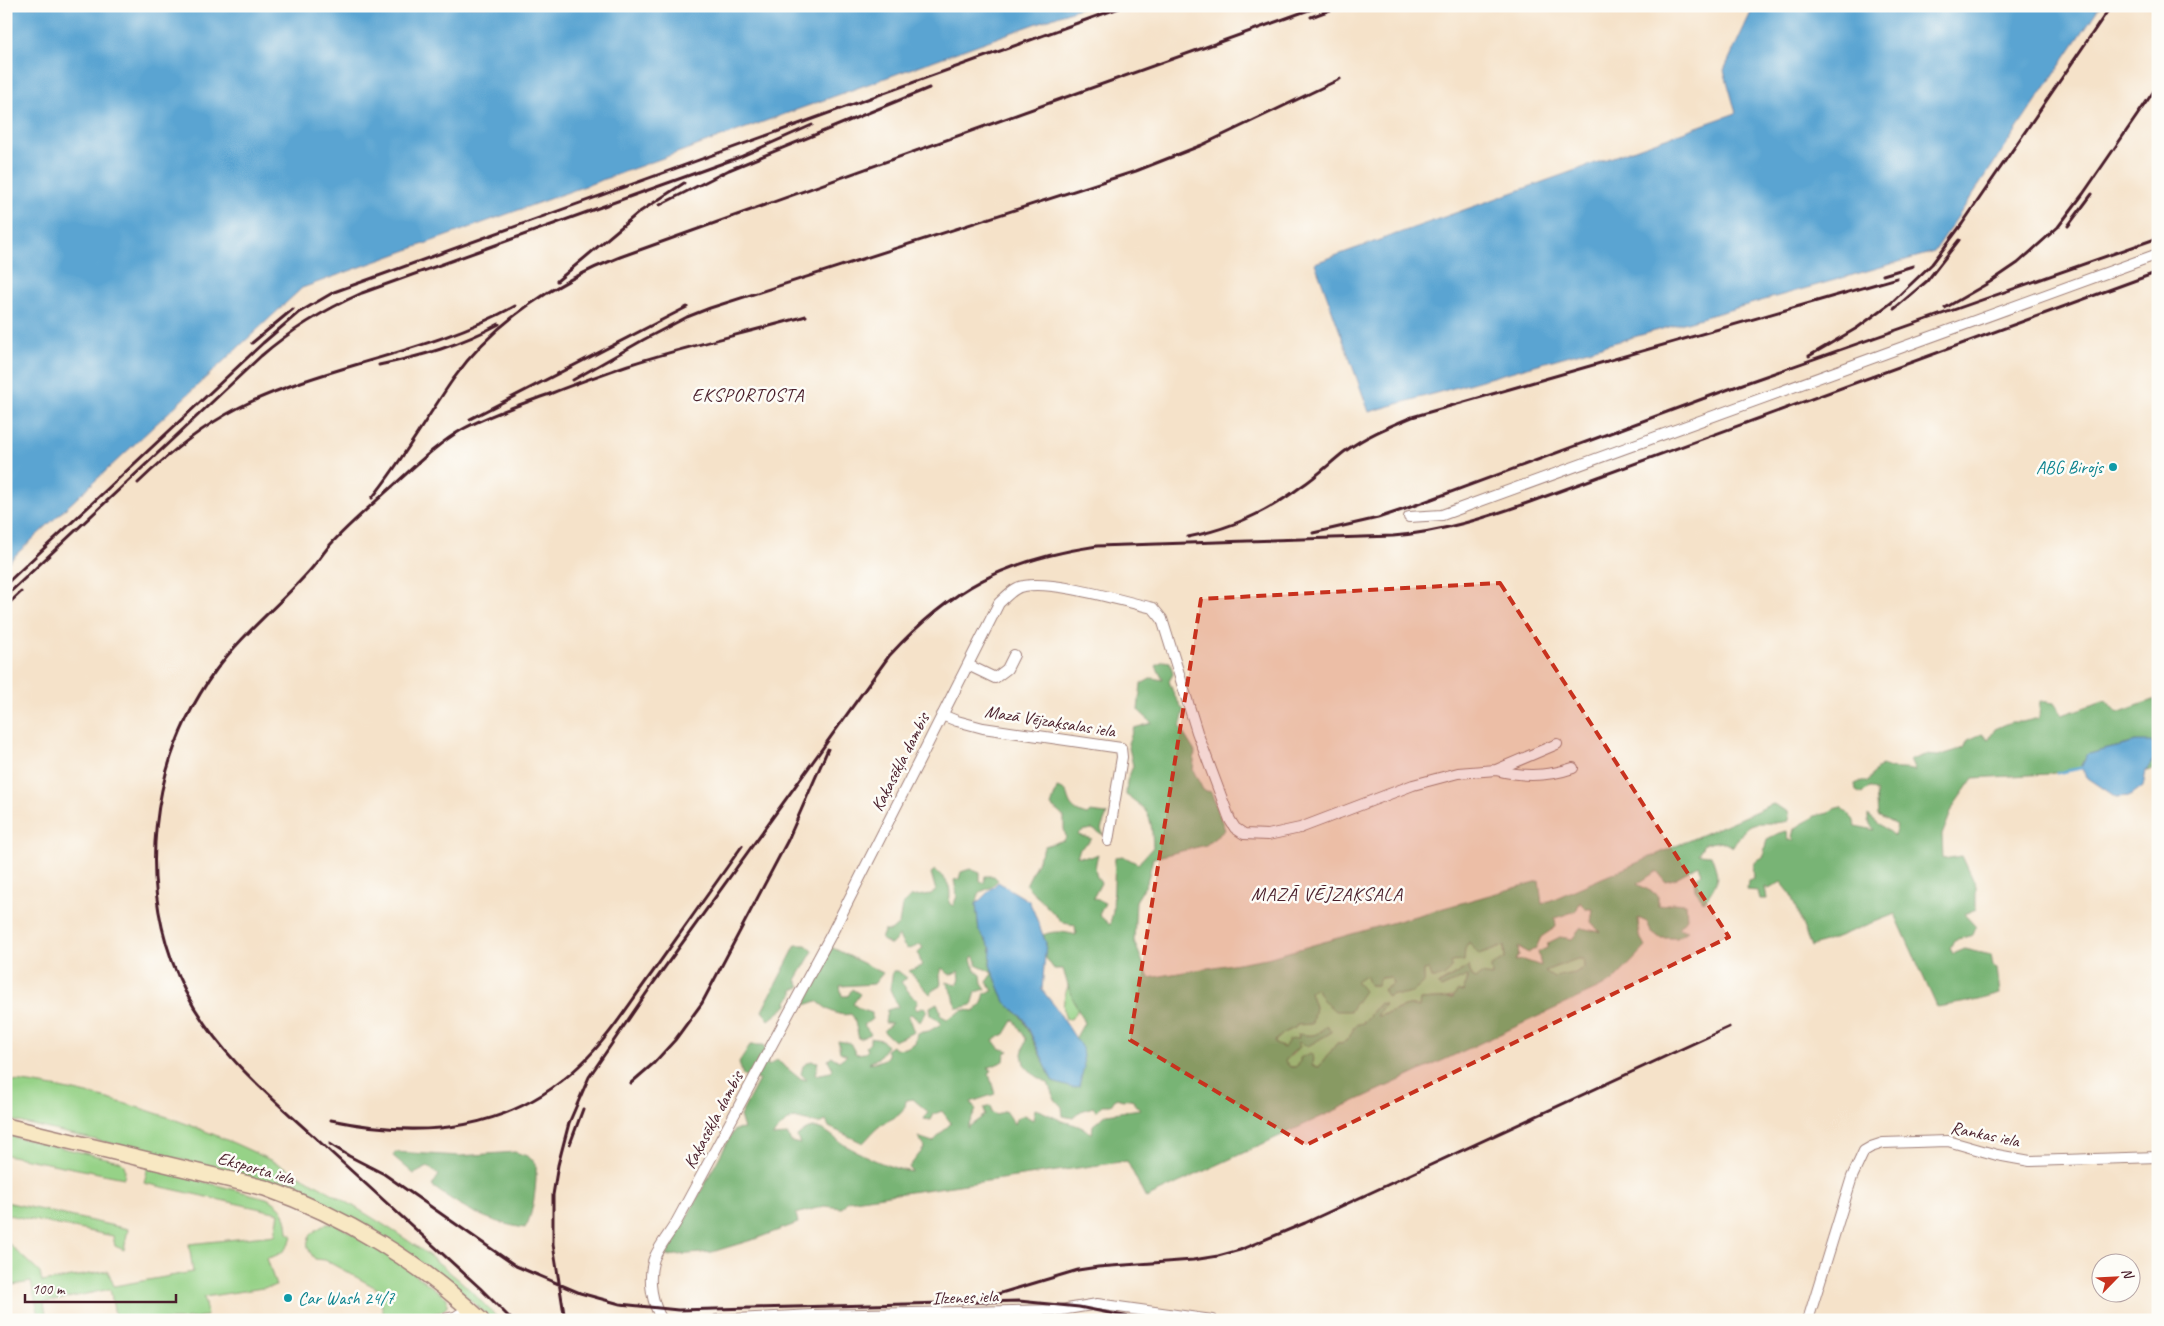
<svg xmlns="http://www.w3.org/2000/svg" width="2164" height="1326" font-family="Caveat,sans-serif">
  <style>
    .green { fill: #96d287; stroke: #707859 }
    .forest { fill: #78b474; stroke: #616a50; fill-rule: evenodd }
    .water { fill: #5aa4d2; stroke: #52627e }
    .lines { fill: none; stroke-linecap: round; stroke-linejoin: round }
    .stream { stroke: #5aa4d2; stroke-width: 3 }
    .street-casing { stroke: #a0807a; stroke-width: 12 }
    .secondary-casing { stroke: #a0807a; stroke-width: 18 }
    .street { stroke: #fff; stroke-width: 10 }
    .secondary { stroke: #f8e8c3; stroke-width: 15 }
    .rail { stroke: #4a1f2b; stroke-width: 3 }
    .marked { fill: #c8321e; fill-opacity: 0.2; stroke: #c8321e; stroke-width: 4; stroke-dasharray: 10 6; stroke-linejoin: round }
    .culture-dot { fill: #0f9aa8; stroke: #fdfcf7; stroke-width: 2 }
    .labels { text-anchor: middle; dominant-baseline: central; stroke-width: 5; stroke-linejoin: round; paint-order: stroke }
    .culture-label { font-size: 18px; fill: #0d838f; stroke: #fdfcf7; text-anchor: end }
    .street-label { font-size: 18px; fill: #4a1f2b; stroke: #fdfcf7 }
    .neighbourhood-label { font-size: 19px; letter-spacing: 1px; fill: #4a1f2b; stroke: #fdfcf7 }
  </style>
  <rect width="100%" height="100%" fill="#fdfcf7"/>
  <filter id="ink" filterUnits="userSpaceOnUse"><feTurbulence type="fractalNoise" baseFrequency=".02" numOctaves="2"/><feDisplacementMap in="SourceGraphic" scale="10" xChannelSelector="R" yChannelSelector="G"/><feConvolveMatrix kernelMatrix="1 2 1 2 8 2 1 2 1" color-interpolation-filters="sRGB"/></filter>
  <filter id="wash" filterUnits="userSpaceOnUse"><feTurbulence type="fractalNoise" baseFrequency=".0096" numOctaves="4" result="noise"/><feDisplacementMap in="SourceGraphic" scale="20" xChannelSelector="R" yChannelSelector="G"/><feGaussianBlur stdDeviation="1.12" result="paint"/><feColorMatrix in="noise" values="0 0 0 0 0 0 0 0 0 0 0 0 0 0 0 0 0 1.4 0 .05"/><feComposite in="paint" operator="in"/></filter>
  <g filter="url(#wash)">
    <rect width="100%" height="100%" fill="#f5e2c9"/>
    <path class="green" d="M1469,942L1504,946L1505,960L1492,976L1475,980L1471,977L1469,966L1439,984L1441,988L1467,975C1471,1002 1438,998 1420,1000L1419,1007C1404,1002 1391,1015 1376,1016L1380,1003L1363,1023L1355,1025C1351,1033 1349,1044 1337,1043L1319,1067L1312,1066L1313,1055L1295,1067H1290L1285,1061L1300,1047L1296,1041L1308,1046L1331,1032L1327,1025C1315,1038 1314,1035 1298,1035L1299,1038L1285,1048L1275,1044V1041L1285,1032L1295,1028L1315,1007L1310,992L1316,987L1323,1000L1365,975L1370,985H1377L1380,978L1391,977L1393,984L1383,990C1399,997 1413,995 1424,982L1423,970C1444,966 1458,961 1469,942Z
      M1582,942L1587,976L1539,978L1543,964Z
      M1069,984L1070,992L1079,1008L1071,1019H1066C1061,1006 1064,996 1069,984Z
      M6,1080C133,1094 255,1144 363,1212C394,1231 426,1251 453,1275C470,1288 484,1305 500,1320H492L463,1293L437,1273L364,1226L330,1207L301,1193L230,1171L6,1119Z
      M6,1135L119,1161C127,1165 125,1170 124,1178L6,1155Z
      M148,1167L266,1198C283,1205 287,1216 288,1233L292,1235C290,1248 280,1256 267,1258L276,1286L204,1297L207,1316L180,1320H116L110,1289L44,1303L47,1320H40L31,1282L13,1285L6,1260V1241L40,1273L42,1282L108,1271L114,1286L193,1272L189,1244L275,1235L279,1213L144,1183Z
      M6,1202L128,1229L124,1250L115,1246L113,1236L8,1215L6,1214Z
      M327,1224H336L396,1260L447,1298V1307L441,1312L396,1320H391L384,1316L378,1289L325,1260L315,1259C300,1242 310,1232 327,1224Z"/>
    <path class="forest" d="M1163,661L1170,662L1173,674L1169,681L1174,695L1184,711L1180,728L1195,752L1193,770L1203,790L1211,792L1225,830L1206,845L1153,858L1147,883L1136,901L1134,941L1149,978L1267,958L1539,881L1542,904L1773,804L1789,812L1788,821C1755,828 1753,812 1733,847L1721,841L1704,844L1698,854L1711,855C1720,879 1719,881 1704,902L1695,890L1694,880L1702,873L1699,865L1674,879L1665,881L1657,871L1637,884L1658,895V906L1672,903L1686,904L1687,918L1678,928L1688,931L1677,938H1660L1651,931L1647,922L1638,918L1639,936L1646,947L1612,982L1146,1198L1127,1161L847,1201L842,1208L824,1206L796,1214L798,1223L755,1239L712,1252L666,1256L734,1130L744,1129L740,1116L759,1080L743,1076L739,1062L750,1045H764L768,1066L777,1060L799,1078L807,1080L801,1074L803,1066L811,1061L818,1062L815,1075L831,1072L833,1069L828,1060L832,1057L839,1061L847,1055L840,1052L838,1041L850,1043L856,1054L865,1053L868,1050L866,1047L870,1043V1038L882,1040L887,1046L878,1058L869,1063C876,1062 885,1061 888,1055L886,1050L892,1046L895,1049L906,1048L915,1043L917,1033L929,1031L941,1024L940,1021L931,1015L930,1007L937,1003L940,1010V1015L947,1019L963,1010L975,1011L982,1003L985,993L993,991L987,982L992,975L991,972L976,965L977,961L973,956L971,959L975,970L981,975L982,983L986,989L976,992L972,1005L960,1008L956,1007L953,994L946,982L957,985L960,979L959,971L950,975L942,968L940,975L941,984L930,994L909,971L922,966L918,953L923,948L920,944C907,952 905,950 899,936L891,945L881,939L884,931H891L899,924L902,906L910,897L931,894L936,891L931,873L935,870C948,881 952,886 949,903L953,906L957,896L954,880L959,879L961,872L970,869L980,873V882L984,883L985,876H994L998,880L990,888L980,892L976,904L979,931L991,948L990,965L1005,1002L1023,1019L1053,1082L1079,1086C1083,1068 1086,1054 1075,1039L1084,1023L1070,992L1063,969H1054L1045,957L1046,943L1043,935C1055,930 1065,932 1076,935L1075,925L1063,923L1026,885L1045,846L1064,840L1066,837L1064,829V817L1051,806L1057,788L1066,791C1069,805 1072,811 1087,815L1090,812L1107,814L1101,829L1104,835L1092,829L1082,831L1078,835L1092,839L1080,849L1077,856L1091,857L1098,854C1095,866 1093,873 1101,883L1093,898L1105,903L1099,915L1110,925L1113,911L1115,857L1123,856L1138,864L1153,847C1151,817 1152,812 1126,795L1127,781L1133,766L1128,743L1134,728L1152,723L1138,710L1141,684L1152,678L1163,680L1156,666ZM1580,902L1585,909H1593L1591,922L1600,932L1581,928L1572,939L1560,937L1548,943L1547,948L1538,952L1541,966L1524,960L1515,961L1519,955L1518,947L1528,953L1536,948L1541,937L1556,927L1555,918L1576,911ZM1469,942L1479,955L1504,946L1505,959L1491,966L1492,976L1481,974L1475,979L1471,977L1469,966L1438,985L1441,988L1467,976V981L1463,992L1457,991L1453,998L1420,1000L1419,1007C1404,1002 1392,1015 1377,1016L1385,1004L1380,1003L1363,1023L1355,1025C1351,1033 1349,1044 1337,1043L1319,1067L1312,1066L1313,1055L1310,1053L1300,1058V1063L1295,1067H1290L1285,1061L1292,1053L1300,1047L1297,1042L1308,1046L1332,1032L1327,1025C1315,1037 1314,1036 1298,1034L1299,1038L1289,1040L1284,1048L1275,1044V1041L1285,1032L1295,1028L1297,1025L1312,1024L1315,1007L1310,992L1316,988L1323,1000L1335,1011H1350L1364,991L1356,981L1365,975L1369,985H1377L1380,978L1391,977L1393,984L1383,990L1388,997L1393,994C1405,998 1416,991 1424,982V970L1429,969L1432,978C1442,979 1446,975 1452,968L1451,962L1464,961L1465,949ZM1577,959H1583L1584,967L1575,973L1554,977L1545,971ZM1014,1019L1026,1039L1022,1054L1024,1064L1033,1074L1048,1083L1054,1098L1062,1107L1063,1116L1073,1118L1081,1111L1093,1107L1096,1111L1102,1105H1111L1116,1098L1123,1100L1131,1099L1140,1109L1107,1114L1093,1125L1092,1134C1080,1125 1075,1125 1062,1121C1053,1117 1045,1112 1035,1109L1033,1120L1024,1115L1016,1119L1014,1124L1005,1111L997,1115L992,1113L991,1106L984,1108L985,1115L967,1128L976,1110L971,1102L995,1094L989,1074L992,1070L988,1068L1004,1061L1005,1053L1009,1051L999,1048L993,1040L1005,1034ZM913,1099L928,1112L924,1119L931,1120L934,1114L942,1111L951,1123L933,1142L918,1137L925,1147L909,1167L912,1172C889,1168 869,1158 848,1147C836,1141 827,1128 814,1128C807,1128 802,1133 797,1137L800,1144L791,1142L788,1135L772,1136L785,1123L794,1118L819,1124L826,1121L829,1127L863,1143C869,1137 874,1130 881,1125C892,1117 905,1117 906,1100Z
      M2158,698V769L2146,771L2158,752L2136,742C2120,747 2103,749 2087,755L2081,768L2049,774L1973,778L1954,805L1942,835L1943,859L1962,856L1976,886V909L1964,914L1976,927L1973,935L1954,940L1950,948L1953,954L1965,949L1991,955L1993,966L1997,968L2000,994L1979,1000L1937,1007L1895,914L1811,947L1790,893L1781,882L1769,889L1765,887L1767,899H1760L1758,891L1747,890L1748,880L1754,878C1753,867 1752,862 1763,857L1767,839L1779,833L1787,831L1788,840H1795L1792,837L1794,829L1815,816L1829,813L1833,809L1841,807L1853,819L1856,826L1874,830L1868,821V815L1894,836L1897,825L1878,815L1876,791L1869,787L1862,794L1856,791L1855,784L1862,781L1868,782L1875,770L1882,766C1893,771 1903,767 1915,771L1910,760L1925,755L1938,756L1964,748L1968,740L1982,734L1989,739L1995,729L2011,722H2022L2039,718L2040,701L2054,703L2062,715L2106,700L2117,713Z
      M796,945H806L813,951L796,980L800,987L793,990V995L787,1001L788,1005L769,1020L762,1011Z
      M829,946L883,973L874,984L840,986L842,996H848L852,989L860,994L853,1004L860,1009L872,1013V1019L864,1025L871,1034L859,1039L854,1018L851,1014C837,1017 828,1010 817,1001L805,1005L802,998Z
      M893,971H898L907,978L901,982L912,996L918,1000L915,1007L917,1010L924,1007L927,1010L920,1022L911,1014L908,1016L914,1032L894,1041L883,1031L892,1023H885L887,1010L898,1007L890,989Z
      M395,1152L460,1156L515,1152L527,1156L536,1163C537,1181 534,1214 525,1228C489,1223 461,1207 432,1186L439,1175L428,1167L414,1174L393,1156Z"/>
    <path class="water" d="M6,6H1085L302,288L6,564Z
      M1754,6H2100L1934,252L1369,412L1315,263L1736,113L1724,70Z
      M2136,742H2152L2158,752L2146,771L2143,787L2131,796L2116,797L2088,778L2081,768L2087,755C2103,749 2120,747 2136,742Z
      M998,882L1029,901L1034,912L1046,943L1042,990L1054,1005L1082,1048L1084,1067L1079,1086L1073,1088L1053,1082L1024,1019L1005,1002L990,965L991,948L979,931L976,904Z"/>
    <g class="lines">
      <path class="stream" d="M2057,773L2081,768"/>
    </g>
  </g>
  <g filter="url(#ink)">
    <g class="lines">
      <defs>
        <path id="street" d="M1409,517L1442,515L2158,254
          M968,665L995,678L1007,669L1014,655
          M942,715L957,721L983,728L1121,748L1122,757L1108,841
          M1496,770C1522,777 1547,777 1573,768
          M440,1320L455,1317L469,1308
          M662,1320C652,1303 648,1281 653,1262C655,1251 671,1232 677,1221L832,933L999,603C1007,596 1014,587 1024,586C1054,580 1122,601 1153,608L1162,619L1197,732L1230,820L1235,828L1244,834L1268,835L1300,828L1413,785L1458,773L1496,770L1557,744
          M717,1320L813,1315L1061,1310L1097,1304L1212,1320
          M1808,1320L1852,1177L1864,1151L1871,1147L1883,1143L1948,1141L1997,1155L2030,1161L2158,1157"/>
        <path id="secondary" d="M6,1126L265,1188C344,1216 420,1262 481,1320"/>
      </defs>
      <use href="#street" class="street-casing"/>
      <use href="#secondary" class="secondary-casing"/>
      <use href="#street" class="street"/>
      <use href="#secondary" class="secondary"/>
      <path class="rail" d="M1311,17L1341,6
        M660,205L729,170L929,88
        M2068,226L2092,194
        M1883,275L1913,266
        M557,281L638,213L684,183
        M1945,308L1990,282L2018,263L2058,227L2083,194L2158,85
        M1894,309L1927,281L1959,240
        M252,343L293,309
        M1809,356L1857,328L1891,303L1932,264L1962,224L2111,6
        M379,365C422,356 461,345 499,324
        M573,380L643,340L687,317L710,308L1136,171L1202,145L1340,79
        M470,419L687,307
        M138,483C167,455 201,427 238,408C326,364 428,354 515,306
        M372,498C403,460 426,418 454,378C494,322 555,282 620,257L1320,6
        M1313,533L1378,518L1405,509L1740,385L2158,238
        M1188,537C1230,529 1269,511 1302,486C1317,476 1330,463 1344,452C1364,437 1388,427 1412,417L1897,278
        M6,584L263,343L298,313L334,292L1119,8
        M6,596L261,356C292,329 324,310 362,293L740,157L812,125
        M6,606L21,592
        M631,1083L654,1063L675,1040L702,1003L788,840L828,749
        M331,1120C421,1139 510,1132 579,1066C608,1039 629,1004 652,973C682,931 712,888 742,846
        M330,1144L349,1156L384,1174L516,1266L580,1293L620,1304L678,1310L1019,1301L1079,1307L1144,1320
        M570,1144L583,1109
        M991,1296L1078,1270L1098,1267L1193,1260L1218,1256L1240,1250L1305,1223L1729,1027
        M512,1320L480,1288C428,1240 375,1192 322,1144C271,1097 217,1054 185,991C134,888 149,762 216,670C244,632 281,604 312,568C318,561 324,552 330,545C350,523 373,504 395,484C416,465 437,444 463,429C491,414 522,404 552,393C577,383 603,374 628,365C687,346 747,333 806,316
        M565,1320L553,1244V1195L558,1165L569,1123L589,1077L652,985L889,656C952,587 1005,560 1097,546L1393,536C1441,532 1485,518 1530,502L2158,272
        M1389,1320H1425"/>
    </g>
  </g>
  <path class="marked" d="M1500,583L1729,937L1306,1145L1130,1040L1201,599Z"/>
  <g class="culture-dot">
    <circle cx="2113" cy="467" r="5"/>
    <circle cx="288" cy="1298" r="5"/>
  </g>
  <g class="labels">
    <g class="culture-label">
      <text x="2103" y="467">ABG Birojs</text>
      <text x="298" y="1298" text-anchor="start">Car Wash 24/7</text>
    </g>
    <g class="street-label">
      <text transform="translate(1050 721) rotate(9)">Mazā Vējzaķsalas iela</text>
      <text transform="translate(900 762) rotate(-63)">Kaķasēkļa dambis</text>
      <text transform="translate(713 1120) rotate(-62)">Kaķasēkļa dambis</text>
      <text transform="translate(1985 1134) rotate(12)">Rankas iela</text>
      <text transform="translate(256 1168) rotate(16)">Eksporta iela</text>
      <text transform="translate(965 1297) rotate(-2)">Ilzenes iela</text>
    </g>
    <g class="neighbourhood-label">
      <text x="748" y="395">EKSPORTOSTA</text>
      <text x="1327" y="894">MAZĀ VĒJZAĶSALA</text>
    </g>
  </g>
  <rect width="2164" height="1326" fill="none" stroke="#fdfcf7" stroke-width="25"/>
  <g transform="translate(2116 1278) rotate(66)"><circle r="24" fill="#fdfcf7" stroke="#b5a4a5"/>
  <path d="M0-4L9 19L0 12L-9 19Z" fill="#c8321e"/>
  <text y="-8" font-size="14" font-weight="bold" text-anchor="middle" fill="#4a1f2b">N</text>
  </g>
  <path d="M25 1294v8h151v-8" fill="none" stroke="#4a1f2b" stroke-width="2.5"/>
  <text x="32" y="1294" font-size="15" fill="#4a1f2b" stroke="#fdfcf7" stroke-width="4" paint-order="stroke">100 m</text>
</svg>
